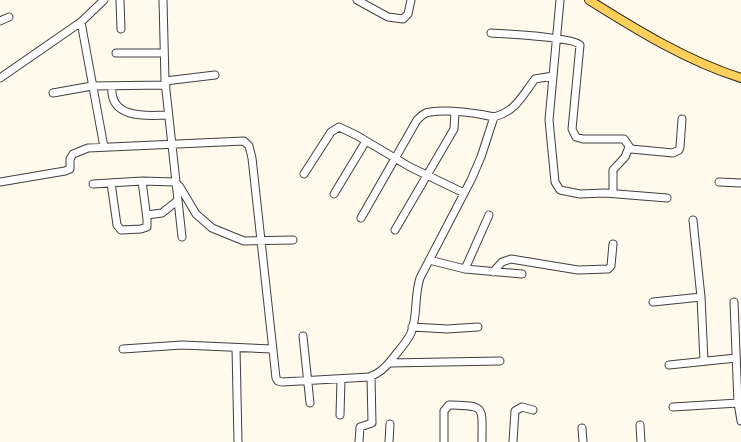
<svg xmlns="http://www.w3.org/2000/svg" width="741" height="442" font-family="'Source Serif 4',serif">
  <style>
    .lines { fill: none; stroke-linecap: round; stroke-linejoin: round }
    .minor-casing { stroke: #3f3f3f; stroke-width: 9 }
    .major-casing { stroke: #1d1d1d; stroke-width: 10 }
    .minor { stroke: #fff; stroke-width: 7 }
    .major { stroke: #ffcf5b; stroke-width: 8 }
  </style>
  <rect width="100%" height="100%" fill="#fffaeb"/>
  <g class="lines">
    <defs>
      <path id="minor" d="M120,0L121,29
        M163,0L165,81L182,237
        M357,0L388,17L403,19L408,14L411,0
        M560,0L549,120L555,182L560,190L580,194L605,193L667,198
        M0,21L9,17
        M81,22L104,147
        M491,33C505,34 573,37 580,45L572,129L576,137L583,139H624L631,149L673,153L679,150L680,147L682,119
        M116,53H163
        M0,78L81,22L104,0
        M165,81L215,75
        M112,86C109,119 146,116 168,115
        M53,93L92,86L166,85
        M304,174L331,132L339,127L356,135L410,167L464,193
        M0,182L65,171L70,169V159L73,154L88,148L244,141L249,146L252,158L276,378L278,381L282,382L369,377C379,374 387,366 393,358C399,350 407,342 411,333C418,315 414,296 420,278L471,180L481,157L494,117
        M719,182L741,183
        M111,183L117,225L121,230L141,229L147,227V219L142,181
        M93,184L142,181L175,182L180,187L196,214L212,228L244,241L293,240
        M613,193V170L625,157L629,147
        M334,194L366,141
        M147,215L162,213L177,201
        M361,218L417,120C421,116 425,112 430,112C448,109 477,113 494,117C516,111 522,96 535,79L553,76
        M693,220L701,297
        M395,230L454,129L455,112
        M429,260L465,269L522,274
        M465,269L489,215
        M493,272L502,262L511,259L578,270L608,269L611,266L613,244
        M653,302L701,297L704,361
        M734,302L738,403L741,421
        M412,327L447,329L478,327
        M303,336L310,403
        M236,348L238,442
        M123,349L182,345L272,349
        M389,363L500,361
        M669,365L736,358
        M673,407L738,403
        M340,415L341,379
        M640,425L641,442
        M582,428L583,442
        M359,442L360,427L372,423L371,377
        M389,442L390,424
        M444,442V411L449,405C486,406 482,405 482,442
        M513,442L515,411L522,407L533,410"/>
      <path id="major" d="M589,0C637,30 687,61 741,78"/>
    </defs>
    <use href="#minor" class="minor-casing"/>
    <use href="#major" class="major-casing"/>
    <use href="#minor" class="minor"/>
    <use href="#major" class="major"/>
  </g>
</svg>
